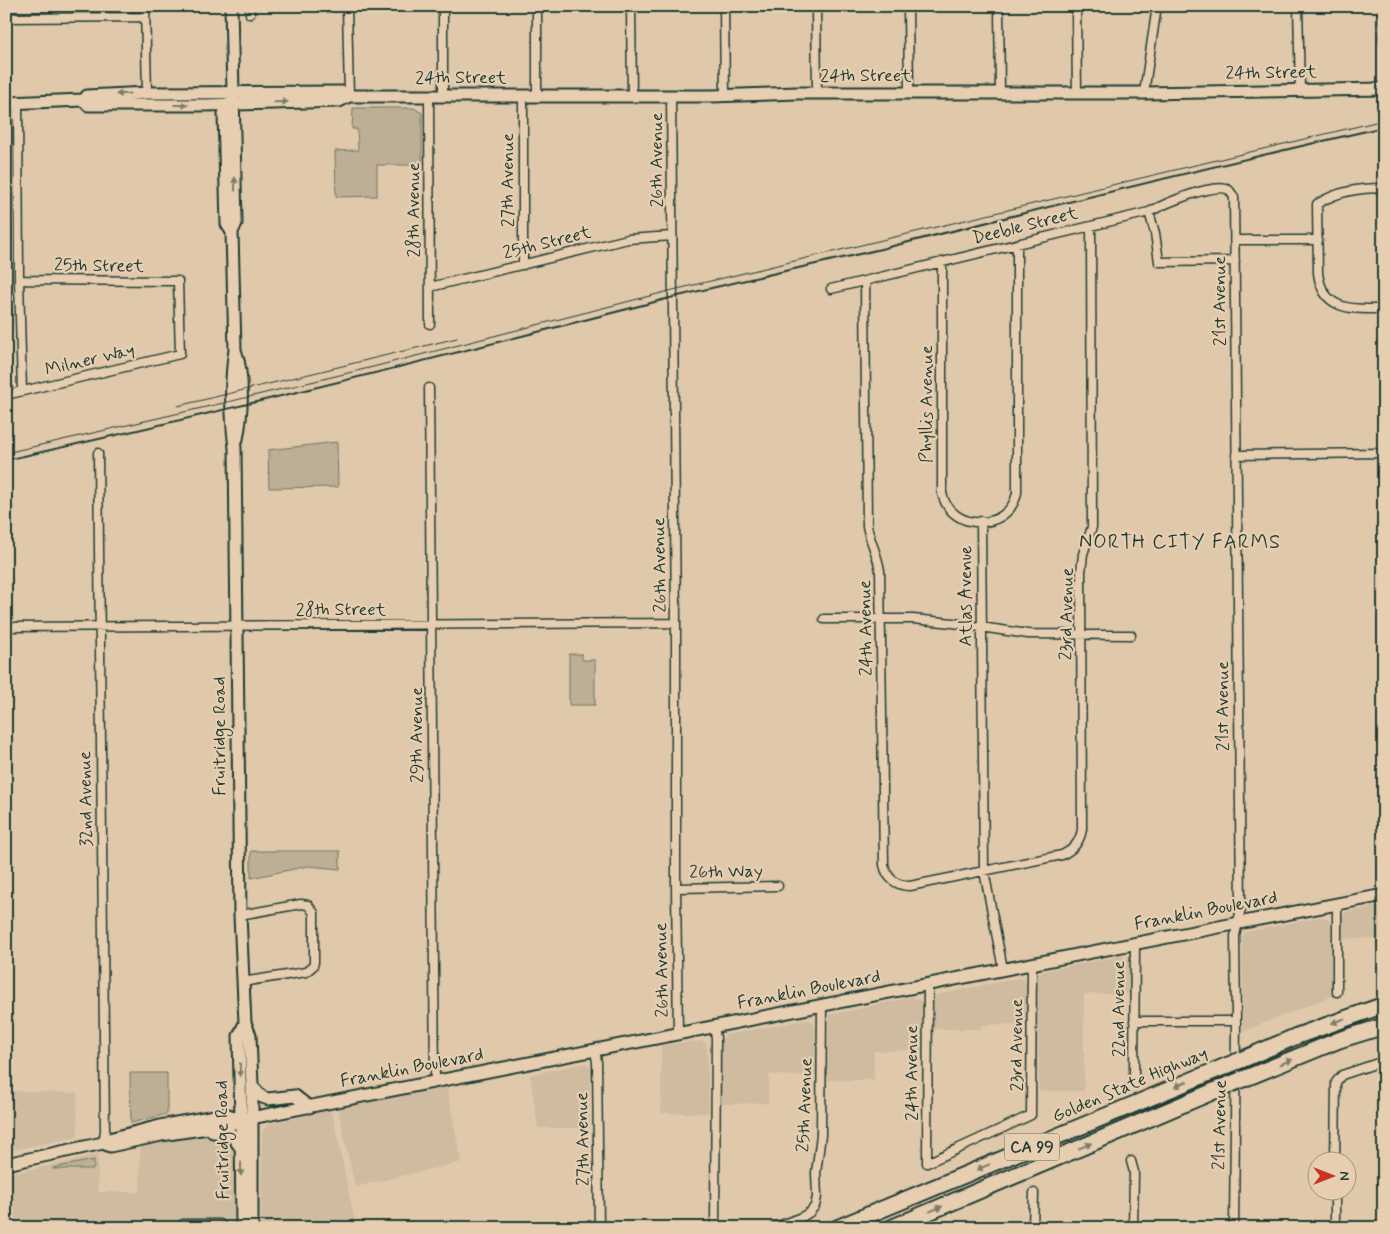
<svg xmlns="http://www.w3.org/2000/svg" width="1390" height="1234" font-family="Mynerve,sans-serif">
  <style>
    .built { fill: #cebba0 }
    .green { fill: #bdaf95; stroke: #6e7664 }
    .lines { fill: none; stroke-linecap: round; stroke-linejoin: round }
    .street-casing { stroke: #1f3d34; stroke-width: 11 }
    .secondary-casing { stroke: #1f3d34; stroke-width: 15 }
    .highway-casing { stroke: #1f3d34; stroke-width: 19 }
    .street { stroke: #e8ceb0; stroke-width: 8 }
    .secondary { stroke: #e8ceb0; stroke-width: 11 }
    .highway { stroke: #e8ceb0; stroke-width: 15 }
    .tram { stroke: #1f3d34; stroke-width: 1 }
    .rail { stroke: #1f3d34; stroke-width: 2 }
    .highway-bridge-casing { stroke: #1f3d34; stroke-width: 19; stroke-linecap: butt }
    .highway-bridge { stroke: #e8ceb0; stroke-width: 15 }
    .oneway { fill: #797e6c }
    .labels { text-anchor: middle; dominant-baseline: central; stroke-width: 4.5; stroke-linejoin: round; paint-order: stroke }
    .shield { fill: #e8ceb0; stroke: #5b6859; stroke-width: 1 }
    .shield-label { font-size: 16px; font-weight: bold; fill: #1f3d34 }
    .street-label { font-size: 18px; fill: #1f3d34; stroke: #e8ceb0 }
    .quarter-label { font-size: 20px; letter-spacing: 1px; fill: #1f3d34; stroke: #e8ceb0 }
  </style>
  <rect width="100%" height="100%" fill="#e0c8ab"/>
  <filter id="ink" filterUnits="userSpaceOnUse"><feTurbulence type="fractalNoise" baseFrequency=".02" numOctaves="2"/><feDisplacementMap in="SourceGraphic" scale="10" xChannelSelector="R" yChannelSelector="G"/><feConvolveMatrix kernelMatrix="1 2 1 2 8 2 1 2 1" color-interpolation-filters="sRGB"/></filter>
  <g filter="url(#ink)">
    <path class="built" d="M1384,905L1383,939L1341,938V920L1343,915L1347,912Z
      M1321,917L1328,919L1331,924L1332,996L1243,1031L1242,937L1246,932Z
      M1121,956L1127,959L1130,964L1129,994H1084V1091H1039L1037,977L1043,971Z
      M1018,978L1025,980L1028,987V1024L981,1025V1029H931L932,1003L936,995Z
      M913,997L920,1000L922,1004V1050L874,1051V1080H827L829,1015Z
      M806,1020L812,1021L815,1026L816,1076L769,1075L768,1103L721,1104V1043L726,1035Z
      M702,1041L706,1044L707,1049L709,1113H661V1045Z
      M585,1063L590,1067V1128H538L530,1075Z
      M447,1087L461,1162L355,1187L338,1108Z
      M6,1091L77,1093L78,1137L6,1151Z
      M330,1110L334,1121L356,1228H261L262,1131L269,1124Z
      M223,1134L232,1141L236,1190V1224L229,1228H41V1223L6,1222V1173L41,1168L98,1154V1192H140V1145L203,1135Z"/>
    <path class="green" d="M353,108H414L422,113V165H377V196L336,197L335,151L358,150L357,129H352Z
      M337,442L338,487L269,488L268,450Z
      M569,654H582V660H595V705H569Z
      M251,851H340V869L308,866L251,878Z
      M130,1073H167V1114L131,1123Z
      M94,1160V1167L93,1169H53V1168Z"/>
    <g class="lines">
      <defs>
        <path id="street" d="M145,6L147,93
          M250,6V14
          M347,6L349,96
          M443,6V95
          M537,6V96
          M631,6L632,96
          M724,6L725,95
          M816,6L817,93
          M908,6L909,93
          M999,6L1000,93
          M1076,6L1077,93
          M1298,6L1300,90
          M1383,6L1384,42
          M6,18L145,17
          M1144,93L1157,6
          M523,95V265
          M671,95L676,623V888L678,1034
          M429,96L430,324
          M18,103L19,280L22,391
          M1384,188C1360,188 1338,191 1317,204L1318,273C1323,312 1353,309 1384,309
          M1149,212L1155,233L1159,262L1235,261
          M1235,240H1318
          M942,262V493C950,532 1009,532 1017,493V244
          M865,281L867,526C870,542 878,555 880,571L884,865C887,878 896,886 910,886L1062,855C1074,849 1080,842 1082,829L1081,572L1083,554L1092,527L1091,226
          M430,287L628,239L672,236
          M831,289L1149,212C1164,204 1214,182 1229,190L1234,197L1241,908L1235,936L1236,1021L1234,1228
          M429,388L435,1082
          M6,395L180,354L178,281L19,280
          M98,453L105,1131L103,1143
          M1236,455L1384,453
          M981,521L984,871L1003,969
          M824,619H913L953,623L1028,634L1131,635
          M6,627L676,623
          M676,888L778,886
          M1337,904V992
          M240,915L301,904L308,905L314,913V962L313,966L306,972L242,982
          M928,984L927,1163L1031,1115L1032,964
          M1134,1021H1236
          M714,1027L716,1038L715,1228
          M595,1050L597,1062L599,1228
          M1134,1076L1135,943
          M1131,1161L1134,1172L1133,1228
          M1335,1162L1336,1082L1342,1075L1384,1061
          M183,1224H220L223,1228
          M773,1228L802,1217L810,1212L815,1206L817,1197L816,1173L821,1135L822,1005
          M1033,1228L1034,1193
          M1326,1228H1346
          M1335,1228V1192"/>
        <path id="secondary" d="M231,6L236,223L232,232L235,350C230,382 231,416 235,448L240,915L245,1023L250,1035L252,1086V1228
          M84,100L88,105H206L339,101L349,96H712L797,93H1144L1384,89
          M6,103L84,100L87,96L147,93L342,92L349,96
          M232,232L227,224L224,114L232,104
          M236,353C244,377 242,414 237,439
          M252,1086L262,1097L268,1099L295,1096L309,1107
          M213,1132L230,1133L241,1148
          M103,1143L110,1146L161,1135L228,1125L241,1120L1239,923L1384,895
          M6,1164L103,1143L109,1139L160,1126L226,1114L241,1120
          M242,1228L241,1120L239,1036L245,1023"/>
        <path id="highway" d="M1241,1060L1297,1036L1384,1005
          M1241,1080L1339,1040L1384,1026
          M837,1228L1226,1066
          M891,1228L1226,1086"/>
      </defs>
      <use href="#street" class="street-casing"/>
      <use href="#secondary" class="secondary-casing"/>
      <use href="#highway" class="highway-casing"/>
      <use href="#street" class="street"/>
      <use href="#secondary" class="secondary"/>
      <use href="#highway" class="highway"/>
      <path class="tram" d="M178,406L457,338
        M6,453L232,401L373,367L673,290L1384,120"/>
      <path class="rail" d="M6,460C229,411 450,355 670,298C742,280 814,265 885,248C1051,206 1217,165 1384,127"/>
      <defs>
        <path id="highway-bridge" d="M1226,1066L1241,1060
          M1226,1086L1241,1080"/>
      </defs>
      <use href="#highway-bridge" class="highway-bridge-casing"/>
      <use href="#highway-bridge" class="highway-bridge"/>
    </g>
    <defs><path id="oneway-solid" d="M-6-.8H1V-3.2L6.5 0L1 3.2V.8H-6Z" transform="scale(1.25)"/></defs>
    <g class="oneway">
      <use href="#oneway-solid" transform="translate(123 94) rotate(177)"/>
      <use href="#oneway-solid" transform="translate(281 102) rotate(-1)"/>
      <use href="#oneway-solid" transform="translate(181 105)"/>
      <use href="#oneway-solid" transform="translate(235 184) rotate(-91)"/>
      <use href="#oneway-solid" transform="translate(1338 1021) rotate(160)"/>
      <use href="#oneway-solid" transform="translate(1286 1062) rotate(-22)"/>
      <use href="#oneway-solid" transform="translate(240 1070) rotate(88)"/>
      <use href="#oneway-solid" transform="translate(1181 1084) rotate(157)"/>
      <use href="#oneway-solid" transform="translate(1085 1146) rotate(-23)"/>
      <use href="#oneway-solid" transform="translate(983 1167) rotate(157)"/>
      <use href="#oneway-solid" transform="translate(241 1169) rotate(91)"/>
      <use href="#oneway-solid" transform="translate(936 1209) rotate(-23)"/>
    </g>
  </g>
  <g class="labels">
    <rect class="shield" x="1004.5" y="1133.5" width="55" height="27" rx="4"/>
    <g class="shield-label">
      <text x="1032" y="1147">CA 99</text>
    </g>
    <g class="street-label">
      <text transform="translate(1271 73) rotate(-1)">24th Street</text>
      <text x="866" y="76">24th Street</text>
      <text x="461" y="78">24th Street</text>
      <text transform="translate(657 160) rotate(-90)">26th Avenue</text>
      <text transform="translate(508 180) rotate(-90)">27th Avenue</text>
      <text transform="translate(414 210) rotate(-90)">28th Avenue</text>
      <text transform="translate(1025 226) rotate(-14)">Deeble Street</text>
      <text transform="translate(547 243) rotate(-14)">25th Street</text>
      <text transform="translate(99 266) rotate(1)">25th Street</text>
      <text transform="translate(1220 301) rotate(-90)">21st Avenue</text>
      <text transform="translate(90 360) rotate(-13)">Milner Way</text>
      <text transform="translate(927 404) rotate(-90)">Phyllis Avenue</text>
      <text transform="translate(660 565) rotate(-91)">26th Avenue</text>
      <text transform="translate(966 596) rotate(-90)">Atlas Avenue</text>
      <text x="341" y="610">28th Street</text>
      <text transform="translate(1067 614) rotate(-89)">23rd Avenue</text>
      <text transform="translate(866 628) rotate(-91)">24th Avenue</text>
      <text transform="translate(1223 706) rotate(-90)">21st Avenue</text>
      <text transform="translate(417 735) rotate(-90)">29th Avenue</text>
      <text transform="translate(220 736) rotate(-90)">Fruitridge Road</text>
      <text transform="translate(86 799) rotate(-91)">32nd Avenue</text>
      <text transform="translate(726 872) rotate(-1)">26th Way</text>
      <text transform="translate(1206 911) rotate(-11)">Franklin Boulevard</text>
      <text transform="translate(662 970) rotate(-91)">26th Avenue</text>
      <text transform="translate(809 990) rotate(-11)">Franklin Boulevard</text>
      <text transform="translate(1119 1009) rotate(-90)">22nd Avenue</text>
      <text transform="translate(1017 1045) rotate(-90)">23rd Avenue</text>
      <text transform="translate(412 1068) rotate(-11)">Franklin Boulevard</text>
      <text transform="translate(912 1073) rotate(-90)">24th Avenue</text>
      <text transform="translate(1130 1085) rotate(-23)">Golden State Highway</text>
      <text transform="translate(805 1105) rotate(-88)">25th Avenue</text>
      <text transform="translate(1220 1125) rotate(-89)">21st Avenue</text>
      <text transform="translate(583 1139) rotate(-91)">27th Avenue</text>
      <text transform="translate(223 1140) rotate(-91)">Fruitridge Road</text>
    </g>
    <g class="quarter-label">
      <text x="1180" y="542">NORTH CITY FARMS</text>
    </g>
  </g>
  <rect width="1390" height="1234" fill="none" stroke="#e8ceb0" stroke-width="25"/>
  <rect x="12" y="12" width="1365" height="1209" fill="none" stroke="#1f3d34" stroke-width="2" filter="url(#ink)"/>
  <g transform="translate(1332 1176) rotate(90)"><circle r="24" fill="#e8ceb0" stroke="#98947e"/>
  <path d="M0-4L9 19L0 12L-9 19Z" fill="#c8321e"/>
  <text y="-8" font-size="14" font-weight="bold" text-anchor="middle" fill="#1f3d34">N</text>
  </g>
</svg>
